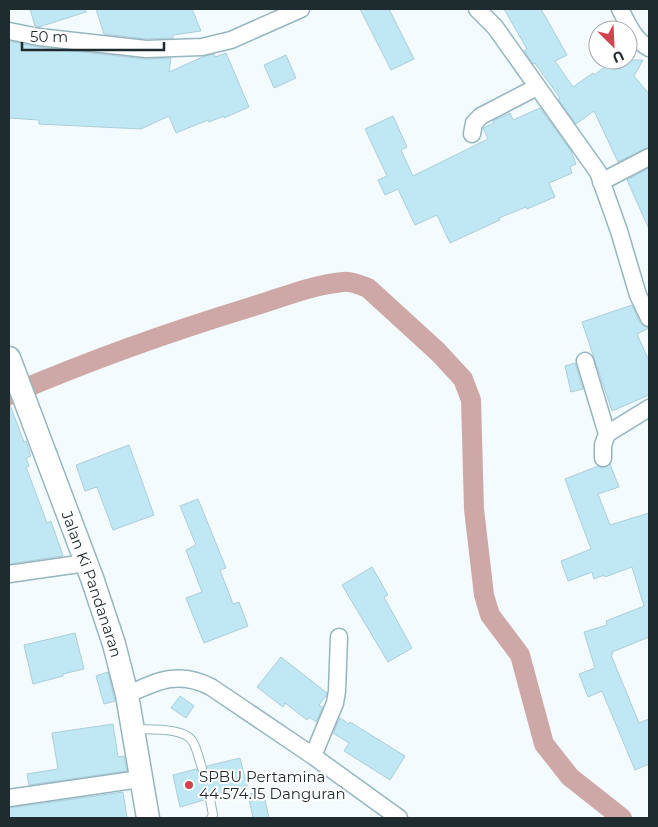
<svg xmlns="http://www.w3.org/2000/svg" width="658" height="827" font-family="Montserrat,sans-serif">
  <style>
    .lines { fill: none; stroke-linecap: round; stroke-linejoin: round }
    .canal { stroke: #cea8a7; stroke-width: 20 }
    .building { fill: #c0e7f4; stroke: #acced9 }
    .lane-casing { stroke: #95b6c1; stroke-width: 10 }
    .street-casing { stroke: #95b6c1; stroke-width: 19 }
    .secondary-casing { stroke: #95b6c1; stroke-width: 25 }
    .lane { stroke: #fff; stroke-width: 8 }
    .street { stroke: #fff; stroke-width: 16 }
    .secondary { stroke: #fff; stroke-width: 22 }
    .poi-dot { fill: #d3434e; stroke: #fff; stroke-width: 2 }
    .labels { text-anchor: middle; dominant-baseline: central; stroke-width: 4; stroke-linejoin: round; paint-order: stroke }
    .street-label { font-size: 15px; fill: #1e2b2f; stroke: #fff }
    .poi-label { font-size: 15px; fill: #1e2b2f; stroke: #fff; text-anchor: start }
  </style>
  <rect width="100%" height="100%" fill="#f4fbfe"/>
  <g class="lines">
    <path class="canal" d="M9,395C88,361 169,332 251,307C281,298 311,285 343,282C351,281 360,285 368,288L438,352L463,379L471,400L474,509L484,595L490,615L520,655L544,744L570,777L622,818"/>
  </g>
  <path class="building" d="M30,9H86V12L39,27L35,26Z
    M96,9H192L201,31L173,35V38L146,39L104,34Z
    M360,9H389L414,59L391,70Z
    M504,9H541L567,55L555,61L573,87L593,73L594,75L614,60H643L634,76L649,94V147L618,162L594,111L576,124L558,99L560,98L535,63L533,64L524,51L527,49Z
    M9,41L38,47L145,59L171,58L169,72L205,56L214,54L215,57L226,53L249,107L224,118V116L209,122L208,120L176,133L169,116L141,129L39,124V120L9,118Z
    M286,55L296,78L274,88L264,65Z
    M540,108L571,151L576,164L570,167L572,173L549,183L555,197L527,209L526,207L499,218L500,220L450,243L437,215L415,225L398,189L385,195L378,180L387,176L365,129L393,116L407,147L401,150L413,176L488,139L483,128L494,123L493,121L510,113L513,120Z
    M649,168V229L627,180Z
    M632,305L640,323L644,326L649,328L637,334L649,361V395L612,411L582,322Z
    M575,363L583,389L571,392L565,366Z
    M9,405H10L24,442L26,441L31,456L26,458L29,466L26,467L47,523L51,521L63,556L9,564Z
    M129,445L154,515L113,530L97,487L85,491L76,465Z
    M610,464L619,487L598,494L610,525L649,513V637L612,652L613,654L611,655L639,723L649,719V764L635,770L602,691L588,697L579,674L595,668L584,632L607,625L606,621L644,606L632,567L605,577L604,575L594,579L592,572L568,581L561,561L591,549L565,479L598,466L603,468Z
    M198,499L226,568L220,570L233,604L239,602L248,626L204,643L186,598L202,592L186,550L196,545L180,506Z
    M372,567L388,595L384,597L412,648L388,662L342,585Z
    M75,633L84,669L63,674V676L33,684L24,645Z
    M281,657L327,693L326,696L319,705L323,707L316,722L309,717L307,720L285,703L283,707L257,687Z
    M108,672L115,701L104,704L96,676Z
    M180,696L194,706L186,718L171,708Z
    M340,718L349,724L350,722L405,756L390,780L344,751L349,743L333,733Z
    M113,724L118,757L124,756L127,771L29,785L27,774L58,769L52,733Z
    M240,758L248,789L215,797L212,794H208L205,797L204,800L180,807L173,775L196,769L199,772L203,773L206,771L207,766Z
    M263,791L269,818H253L248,794Z
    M123,792L127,818H9V808Z"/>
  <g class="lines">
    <defs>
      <path id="lane" d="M134,729C150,730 185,727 193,742C197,749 199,759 202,768
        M210,799L213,815L211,818"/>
      <path id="street" d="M477,9L495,27L598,172L619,231L638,295L649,318
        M620,9C628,24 634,40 649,48
        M9,31L39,37L146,49L202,47L231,40L301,9
        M472,134L474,123L481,116L537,87
        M601,182L649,157
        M585,361L607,434
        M603,458V445L607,434L649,408
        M9,574L86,563
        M127,695C157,681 179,670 211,687L313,756L399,818
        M313,756L335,703L337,691L339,637
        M9,798L140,779"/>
      <g id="secondary">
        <path id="s1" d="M9,358L92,578L114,644L127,695L148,818"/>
      </g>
    </defs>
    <use href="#lane" class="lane-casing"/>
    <use href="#street" class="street-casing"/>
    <use href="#secondary" class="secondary-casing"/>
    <use href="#lane" class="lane"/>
    <use href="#street" class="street"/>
    <use href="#secondary" class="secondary"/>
  </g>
  <circle class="poi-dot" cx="189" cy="785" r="5"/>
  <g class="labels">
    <g class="street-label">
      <text stroke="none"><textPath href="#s1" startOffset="241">Jalan Ki Pandanaran</textPath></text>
    </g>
    <g class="poi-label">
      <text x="199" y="776">SPBU Pertamina<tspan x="199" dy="17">44.574.15 Danguran</tspan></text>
    </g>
  </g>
  <rect width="658" height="827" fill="none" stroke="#1e2b2f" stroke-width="20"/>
  <g transform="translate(613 45) rotate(156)"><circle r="24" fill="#ffffff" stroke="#a5aaac"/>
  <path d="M0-4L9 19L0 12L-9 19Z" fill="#d3434e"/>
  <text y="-8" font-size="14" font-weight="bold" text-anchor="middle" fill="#1e2b2f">U</text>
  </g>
  <path d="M22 42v8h142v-8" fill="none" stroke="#1e2b2f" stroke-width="2.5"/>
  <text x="30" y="42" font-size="15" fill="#1e2b2f" stroke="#ffffff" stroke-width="4" paint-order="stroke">50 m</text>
</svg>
